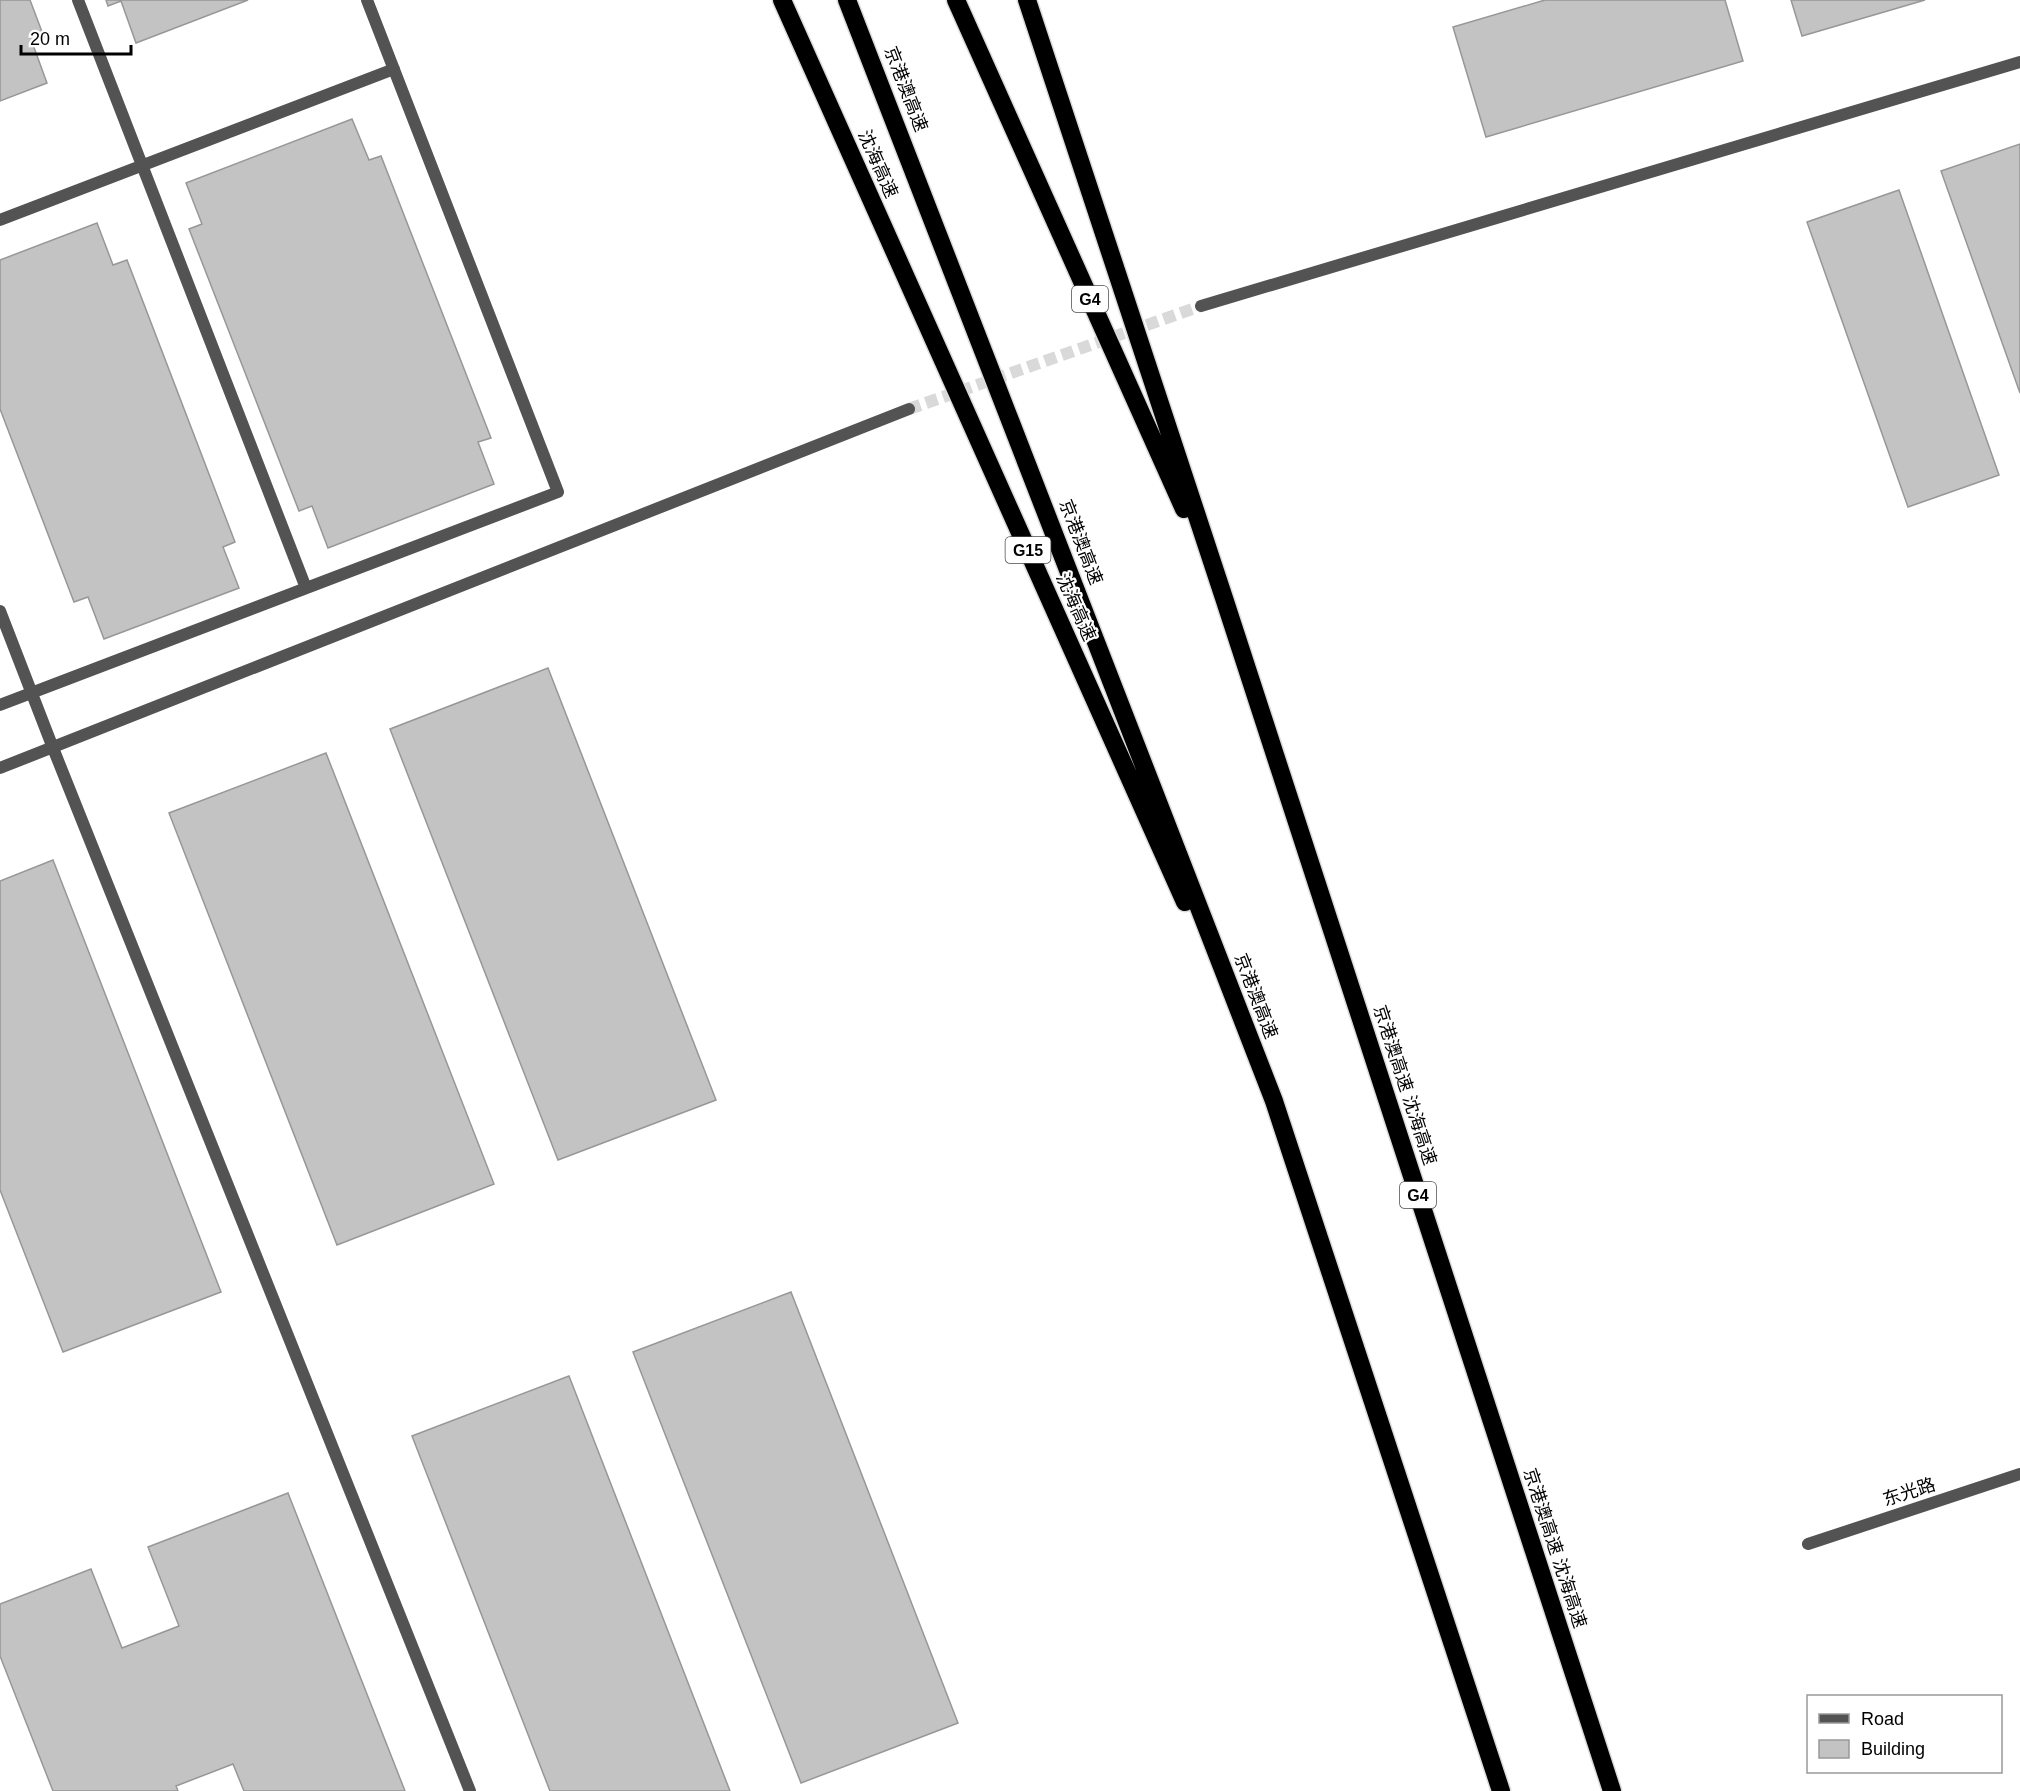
<svg xmlns="http://www.w3.org/2000/svg" width="2020" height="1791" font-family="Helvetica,'Noto Sans SC',sans-serif">
  <style>
    .building { fill: #c3c3c3; stroke: #979797; stroke-width: 1.5 }
    .lines { fill: none; stroke-linecap: round; stroke-linejoin: round }
    .minor-tunnel { stroke: #d9d9d9; stroke-width: 12; stroke-dasharray: 12 6; stroke-linecap: butt }
    .motorway-casing { stroke: #dbdbdb; stroke-width: 21 }
    .service { stroke: #535353; stroke-width: 12 }
    .minor { stroke: #535353; stroke-width: 12 }
    .motorway { stroke: #000; stroke-width: 18 }
    .labels { text-anchor: middle; dominant-baseline: central; stroke-width: 4.5; stroke-linejoin: round; paint-order: stroke }
    .shield { fill: #fff; stroke: #4c4c4c; stroke-width: 1.5 }
    .shield-label { font-size: 16px; font-weight: bold; fill: #000 }
    .street-label { font-size: 18px; fill: #000; stroke: #fff }
  </style>
  <rect width="100%" height="100%" fill="#fff"/>
  <path class="building" d="M0,0H30L44,37L32,42L47,83L0,101Z
    M106,0H248L136,43L121,1L108,6Z
    M1545,0H1725L1743,61L1486,137L1453,27Z
    M1791,0H1925L1802,36Z
    M352,119L369,160L381,156L491,438L478,442L494,484L328,548L312,506L299,511L189,229L202,224L186,183Z
    M2020,144V393L1941,171Z
    M1899,190L1999,475L1908,507L1807,222Z
    M97,223L113,265L127,260L235,542L223,547L239,588L104,639L88,597L74,602L0,409V260Z
    M548,668L716,1100L558,1160L390,729Z
    M326,753L494,1184L337,1245L169,813Z
    M53,860L221,1292L63,1352L0,1190V881Z
    M791,1292L958,1723L801,1783L633,1352Z
    M569,1376L730,1791H550L412,1436Z
    M288,1493L405,1791H244L233,1764L176,1786L178,1791H53L0,1656V1604L91,1569L122,1648L179,1626L148,1547Z"/>
  <g class="lines">
    <path class="minor-tunnel" d="M909,409L1201,306"/>
    <defs>
      <path id="motorway" d="M782,0L1185,902
        M847,0L1274,1101L1501,1791
        M956,0L1184,509
        M1027,0L1224,598L1612,1791"/>
    </defs>
    <use href="#motorway" class="motorway-casing"/>
    <path class="service" d="M78,0L306,588
      M0,220L394,69
      M0,611L53,748L470,1791
      M0,705L558,492L367,0"/>
    <path class="minor" d="M1201,306L2020,62
      M0,768L909,409
      M1808,1544L2020,1474"/>
    <use href="#motorway" class="motorway"/>
  </g>
  <g class="labels">
    <g class="shield">
      <rect x="1072" y="286" width="36" height="26" rx="4.5"/>
      <rect x="1005.5" y="537" width="45" height="26" rx="4.5"/>
      <rect x="1400" y="1182" width="36" height="26" rx="4.5"/>
    </g>
    <g class="shield-label">
      <text x="1090" y="299">G4</text>
      <text x="1028" y="550">G15</text>
      <text x="1418" y="1195">G4</text>
    </g>
    <g class="street-label">
      <text transform="translate(906 89) rotate(69)">京港澳高速</text>
      <text transform="translate(878 164) rotate(66)">沈海高速</text>
      <text transform="translate(1081 542) rotate(69)">京港澳高速</text>
      <text transform="translate(1076 607) rotate(66)">沈海高速</text>
      <text transform="translate(1256 996) rotate(69)">京港澳高速</text>
      <text transform="translate(1405 1085) rotate(72)">京港澳高速 沈海高速</text>
      <text transform="translate(1909 1492) rotate(-18)">东光路</text>
      <text transform="translate(1555 1548) rotate(72)">京港澳高速 沈海高速</text>
    </g>
  </g>
  <rect x="1807" y="1695" width="195" height="78" fill="#ffffff" stroke="#999999" stroke-width="1.5"/>
  <rect x="1819" y="1714" width="30" height="9" fill="#535353" stroke="#999999" stroke-width="1.5"/>
  <text x="1861" y="1725" font-size="18" fill="#000000">Road</text>
  <rect x="1819" y="1740" width="30" height="18" fill="#c3c3c3" stroke="#999999" stroke-width="1.5"/>
  <text x="1861" y="1755" font-size="18" fill="#000000">Building</text>
  <path d="M21 45v9h110v-9" fill="none" stroke="#000000" stroke-width="3"/>
  <text x="30" y="45" font-size="18" fill="#000000" stroke="#ffffff" stroke-width="4.5" paint-order="stroke">20 m</text>
</svg>
